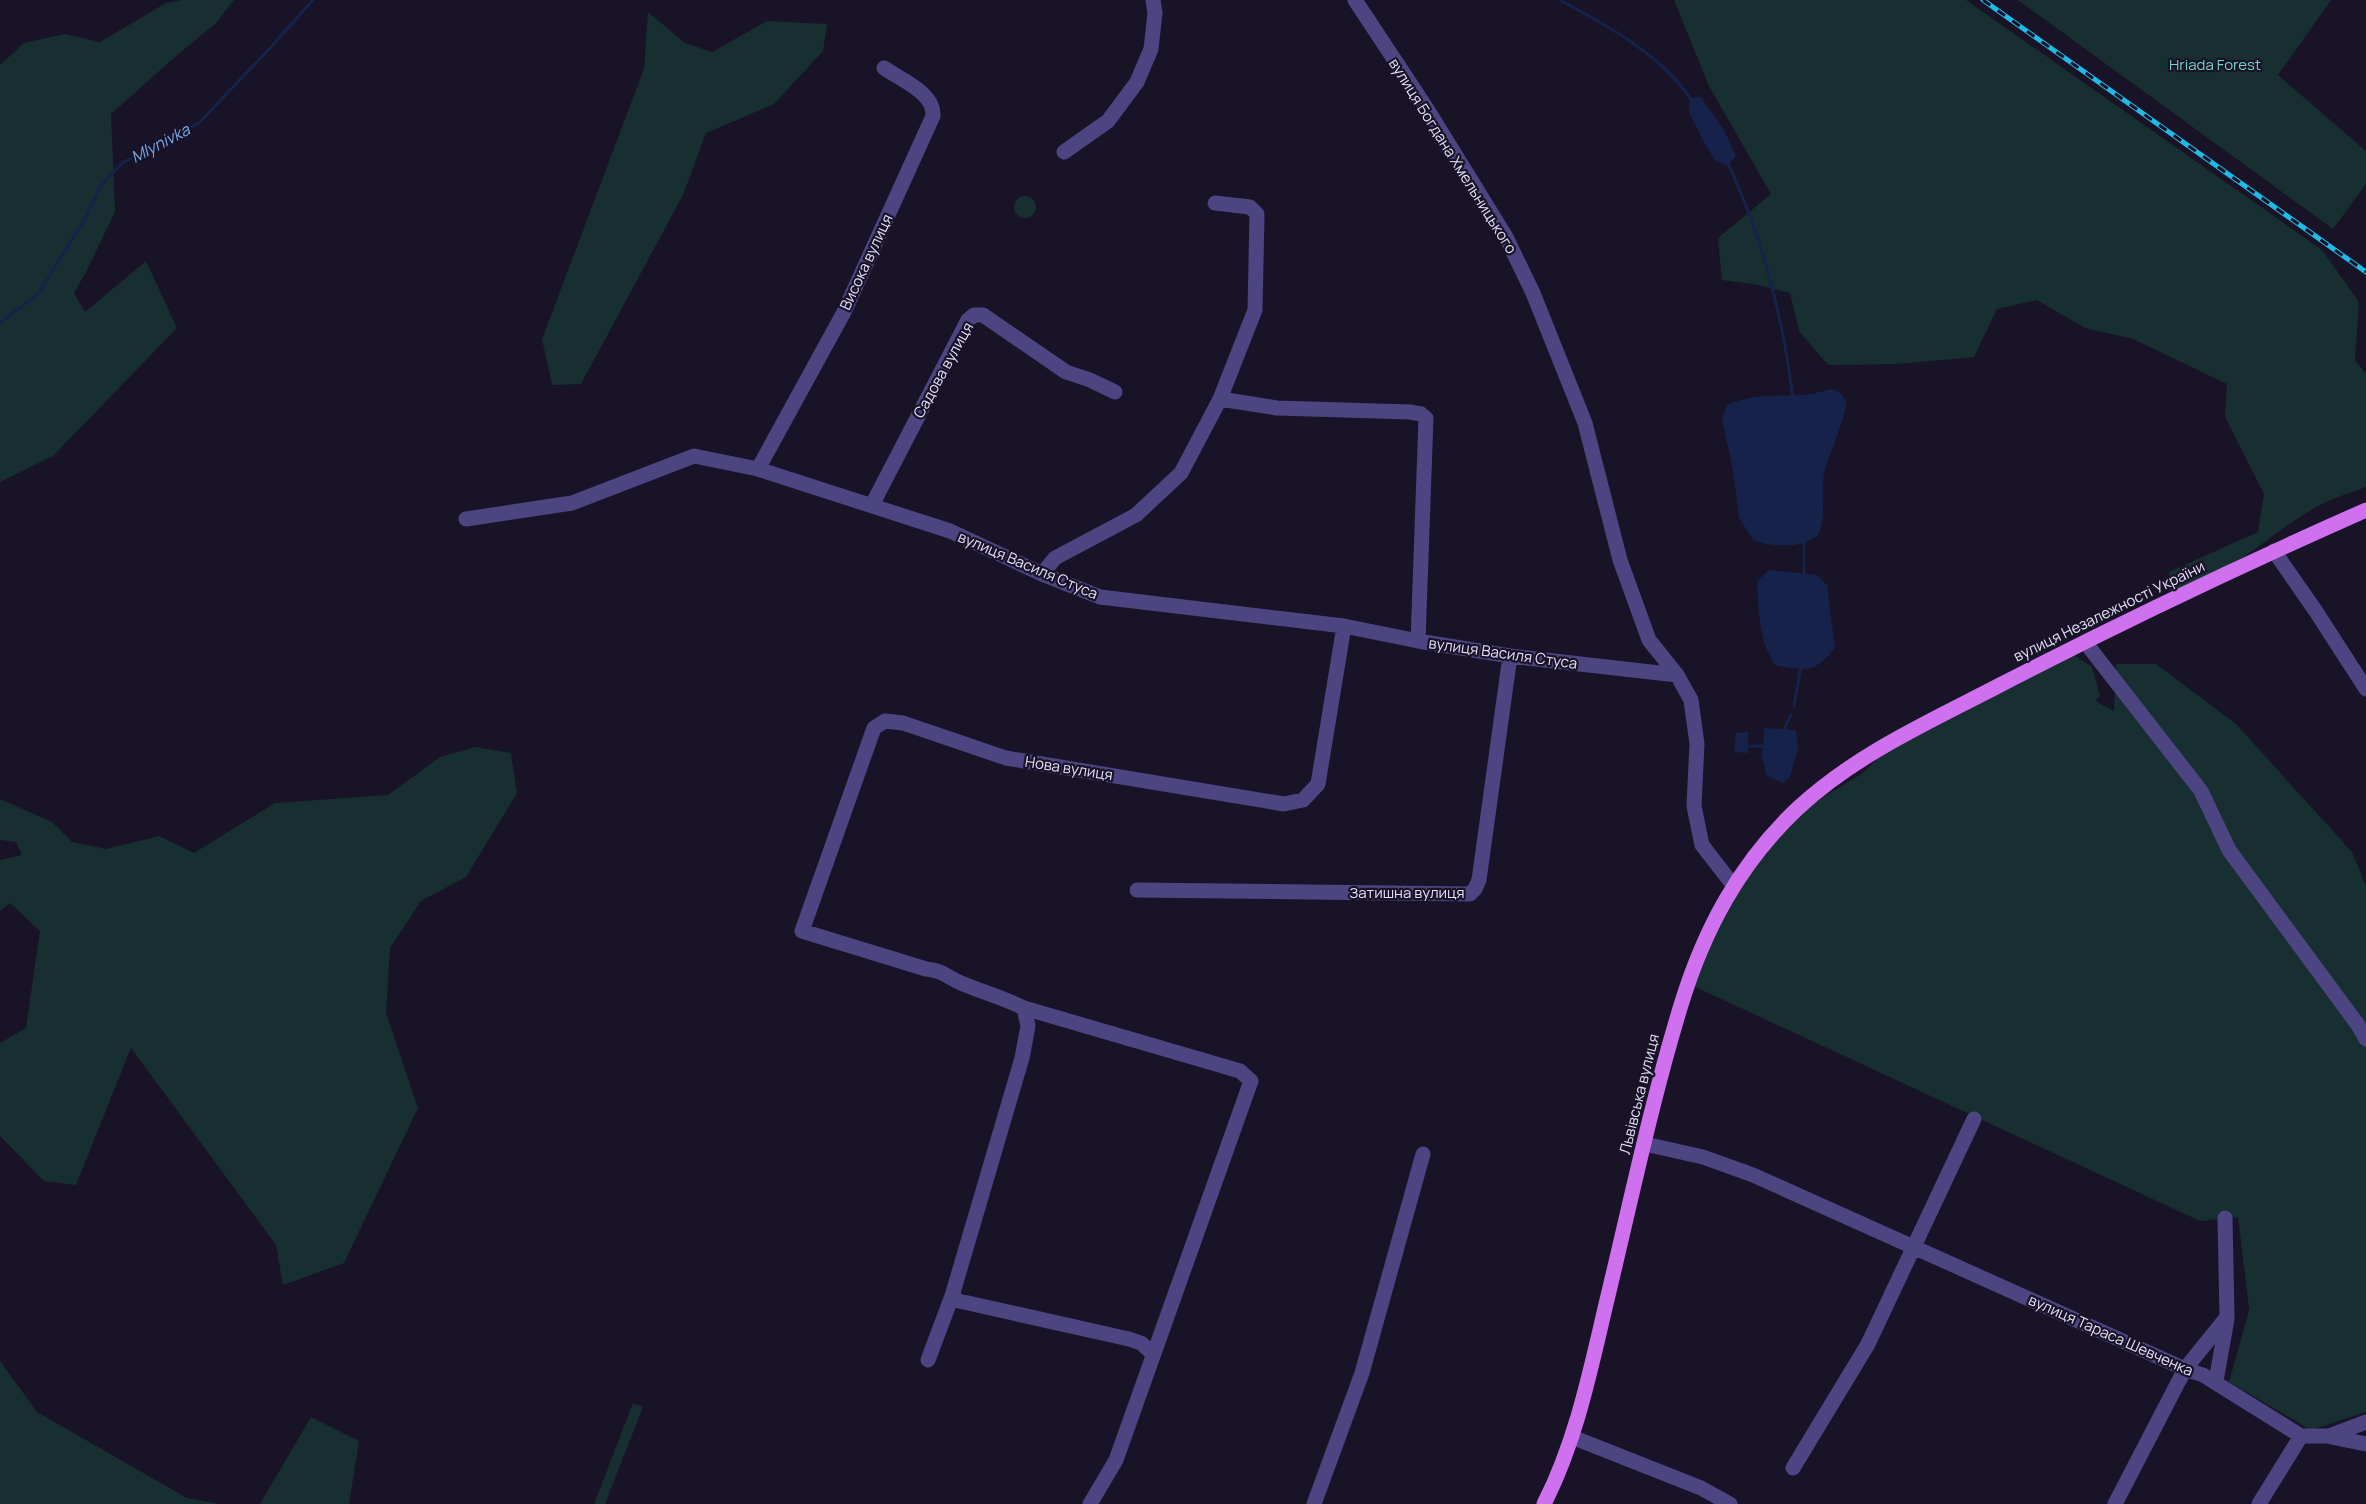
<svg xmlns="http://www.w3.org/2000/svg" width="2366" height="1504" font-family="Manrope,sans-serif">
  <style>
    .green { fill: #172f31 }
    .water { fill: #15234a }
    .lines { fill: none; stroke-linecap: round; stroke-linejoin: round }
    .stream { stroke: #15234a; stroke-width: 3 }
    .minor { stroke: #4d4482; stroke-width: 15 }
    .major { stroke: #cf71ef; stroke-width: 15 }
    .rail-casing { stroke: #1fbae6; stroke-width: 5 }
    .rail { stroke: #191328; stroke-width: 3; stroke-dasharray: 9; stroke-linecap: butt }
    .labels { text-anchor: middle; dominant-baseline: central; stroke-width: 4.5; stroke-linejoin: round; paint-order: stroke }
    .park-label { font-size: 15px; fill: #71d4c8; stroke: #191328 }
    .street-label { font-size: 15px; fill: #e5defb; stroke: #191328 }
    .water-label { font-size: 16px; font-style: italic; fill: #77aaf0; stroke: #191328 }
  </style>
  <rect width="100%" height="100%" fill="#191328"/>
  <path class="green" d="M182,0H234L215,24L175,57L111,114L115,212L86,272L74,293L85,312L146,261L177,328L53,456L0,482V65L24,43L65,34L100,42L166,3Z
    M1674,0H1966L2322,250L2359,302L2355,360L2366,374V487C2350,493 2333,498 2318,506C2269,533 2226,581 2169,591V572L2258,532L2264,494L2225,417L2227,384L2133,339L2085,328L2037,300L1997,309L1974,357L1897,364L1828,365L1799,331L1790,293L1759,285L1722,280L1718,238L1771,194L1709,86Z
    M2018,0H2331L2278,75L2366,151V184L2333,229Z
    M648,12L685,43L712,52L767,21L827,24L823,51L774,104L706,133L683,195L581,384L552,385L542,339L644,69Z
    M1014 207a11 11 0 1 1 22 0a11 11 0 1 1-22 0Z
    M2074,655L2092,667L2100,696L2095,701L2114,711L2116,664H2156L2236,724L2352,852L2366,886V1412L2311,1430L2229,1382L2250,1307L2249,1308L2238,1217L2200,1221L1689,984L1708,930L1789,818L1863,773L1881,755Z
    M475,747L511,753L517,793L466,877L421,901L390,948L386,1013L418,1108L344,1263L283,1285L276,1245L131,1048L76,1185L44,1181L0,1136V1043L26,1028L40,931L10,903L0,911V860L22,855L16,842L0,840V799L52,822L72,842L106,849L159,836L194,853L275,803L388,795L440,757Z
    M0,1361L37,1412L187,1498L220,1504H0Z
    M633,1403L643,1407L605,1504H594Z
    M311,1417L359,1441L349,1504H260Z"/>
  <path class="water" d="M1701,97L1725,132L1736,156L1727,166L1715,160L1705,144L1689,113L1690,98Z
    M1833,389C1839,391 1844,396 1846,402C1848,411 1829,457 1825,469C1819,491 1828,514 1818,535C1799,549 1777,547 1754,541L1739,518L1733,470L1722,419L1727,405C1750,394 1776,396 1801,395C1812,395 1822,391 1833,389Z
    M1769,570L1817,575L1827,585L1835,648C1814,674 1806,671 1775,665C1758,639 1759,611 1757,581Z
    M1764,728L1796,730L1798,749L1790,777L1782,783L1766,775L1762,755Z
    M1748,732V753L1734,752L1736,733Z"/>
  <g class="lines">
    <path class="stream" d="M1560,0C1608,26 1661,54 1692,101
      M1727,161C1762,236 1783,317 1793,399
      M0,323L38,294L88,214L100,187L122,163L199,123L270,48L313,0
      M1804,540V575
      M1794,706L1801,666
      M1783,731L1791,715
      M1745,746H1765"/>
    <path class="minor" d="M1355,0L1427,109L1506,237L1533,293L1585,423L1620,560L1649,640L1677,675L1691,700L1697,744L1694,806L1702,845L1733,885
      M1064,152L1108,121L1137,82L1151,49L1155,13L1153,0
      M1220,399L1277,408L1410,412L1421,414L1426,418L1418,641
      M758,469L844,312L933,116C935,93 901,80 884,68
      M872,505L968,320L974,315H983L1066,372L1090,380L1115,392
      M466,519L572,503L694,456L758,469L950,531L1042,574L1100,597L1344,626L1418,641L1510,656L1677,675
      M2274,551L2315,610L2366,689
      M1042,574L1055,558L1136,515L1181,473L1220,399L1255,310L1257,214L1250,207L1215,203
      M2085,642L2201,791L2229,850L2358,1025L2366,1039
      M1137,890L1470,894L1475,889L1479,880L1510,656
      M1645,1144L1703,1157L1753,1175L2185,1369L2203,1375L2301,1436
      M952,1296L959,1301L1129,1339L1141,1343L1153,1354
      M928,1360L952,1296L1022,1058L1028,1026L1024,1008
      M2216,1381L2227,1319
      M2301,1436H2329L2366,1422
      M1572,1437L1701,1488L1730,1504
      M2331,1437L2366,1444
      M1793,1468L1868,1344L1974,1119
      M1090,1504L1116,1460L1251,1081L1240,1071L1024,1008C1004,998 982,992 961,983C946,977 945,971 926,969L802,931L874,728L885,721L903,723L1006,758L1284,804L1303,800L1318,784L1344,626
      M1314,1504L1362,1373L1423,1154
      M2115,1504L2185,1369L2227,1317L2225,1218
      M2259,1504L2301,1436"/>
    <path class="major" d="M1544,1504C1576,1441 1590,1372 1606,1304C1630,1205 1651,1103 1681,1005C1704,930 1739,864 1797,809C1856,754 1929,722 2000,685C2120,623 2242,565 2366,510"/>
    <defs>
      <path id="rail" d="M1983,0L2366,272"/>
    </defs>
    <use href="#rail" class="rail-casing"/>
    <use href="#rail" class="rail"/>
  </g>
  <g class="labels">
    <g class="park-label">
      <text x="2215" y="64">Hriada Forest</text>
    </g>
    <g class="street-label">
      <text transform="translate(1453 156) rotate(58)">вулиця Богдана Хмельницького</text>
      <text transform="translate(866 262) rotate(-65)">Висока вулиця</text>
      <text transform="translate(943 370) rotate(-61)">Садова вулиця</text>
      <text transform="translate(1028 565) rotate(23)">вулиця Василя Стуса</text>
      <text transform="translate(2109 611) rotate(-26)">вулиця Незалежності України</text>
      <text transform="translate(1503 653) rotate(8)">вулиця Василя Стуса</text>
      <text transform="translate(1069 768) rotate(9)">Нова вулиця</text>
      <text x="1407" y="892">Затишна вулиця</text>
      <text transform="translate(1639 1094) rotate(-76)">Львівська вулиця</text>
      <text transform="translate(2111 1335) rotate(24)">вулиця Тараса Шевченка</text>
    </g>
    <g class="water-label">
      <text transform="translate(160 143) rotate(-28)">Mlynivka</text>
    </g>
  </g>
</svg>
